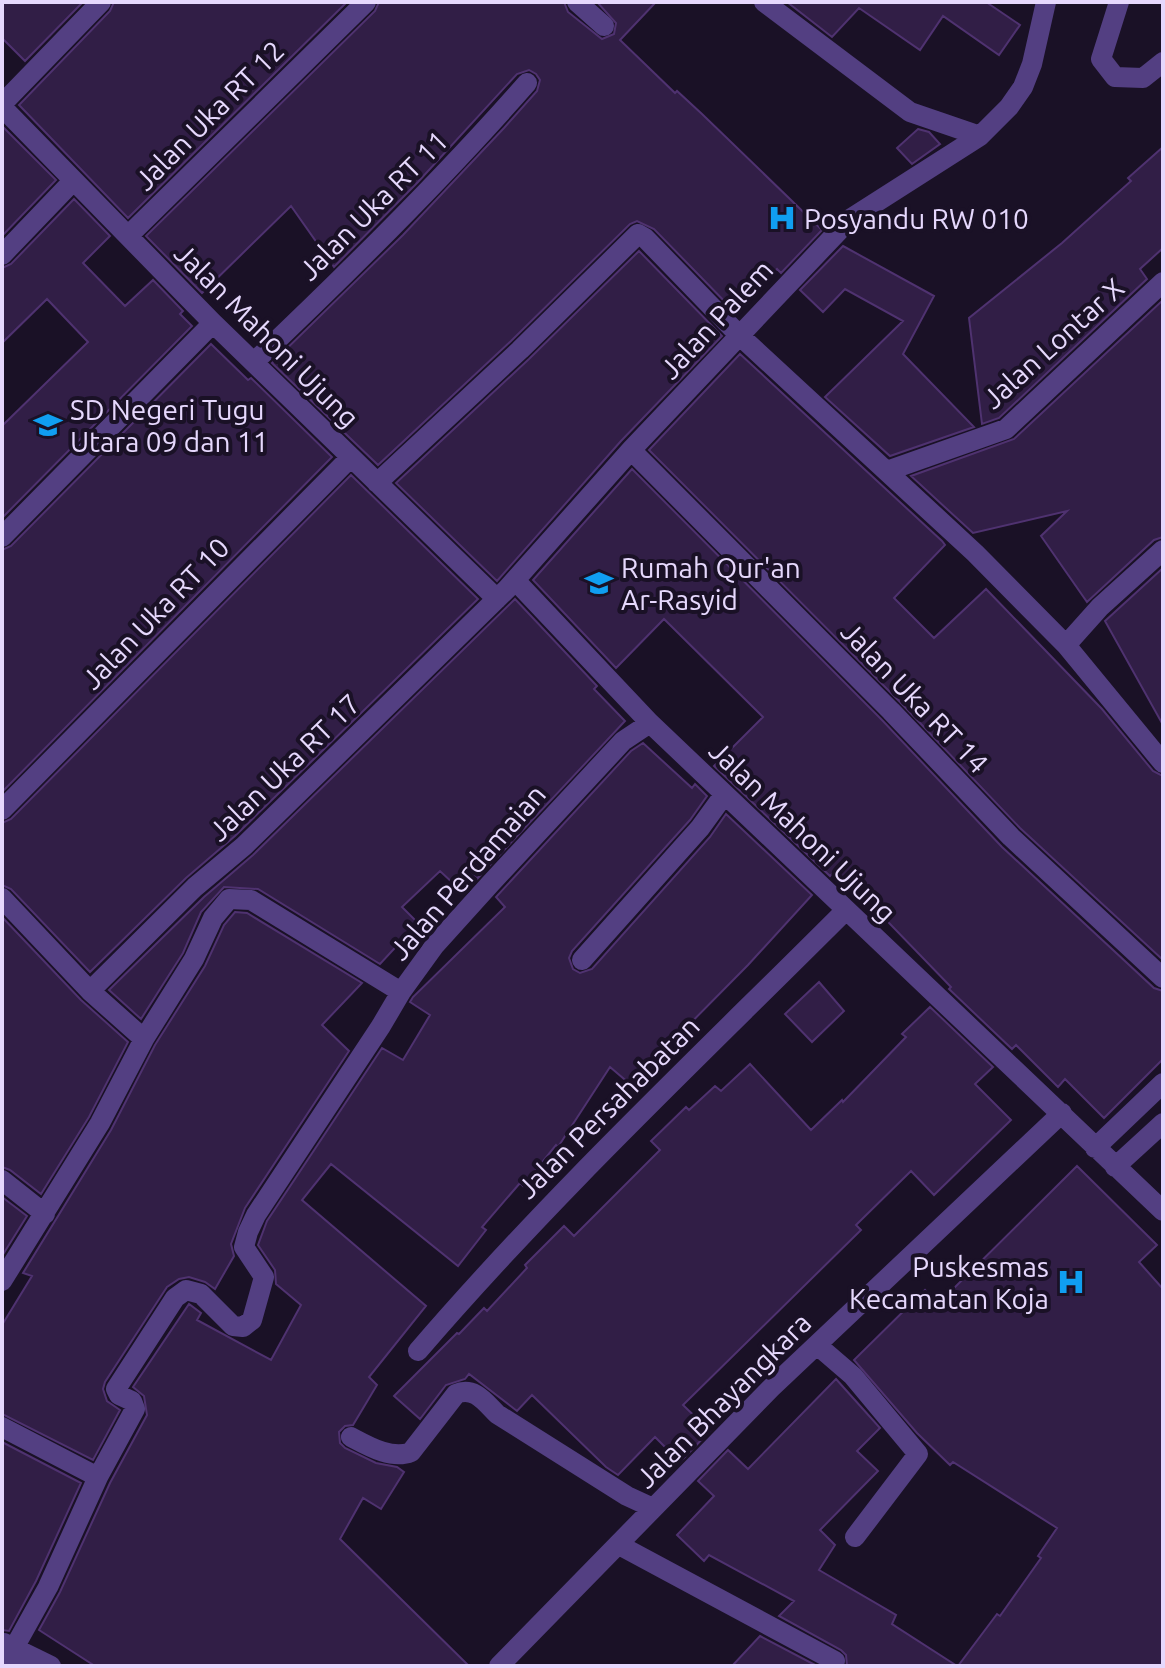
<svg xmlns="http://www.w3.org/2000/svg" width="1165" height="1668" font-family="Ubuntu,sans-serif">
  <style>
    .building { fill: #311e46; stroke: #4f3270; stroke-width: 2 }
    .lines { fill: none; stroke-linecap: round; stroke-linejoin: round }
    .minor { stroke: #533f82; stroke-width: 20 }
    .labels { text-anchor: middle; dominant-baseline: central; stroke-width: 8; stroke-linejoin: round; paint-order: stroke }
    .street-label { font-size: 28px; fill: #e6d8fd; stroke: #1a1126 }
    .poi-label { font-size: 28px; fill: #e6d8fd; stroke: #1a1126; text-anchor: start }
  </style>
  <rect width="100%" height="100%" fill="#1a1126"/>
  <path class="building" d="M2,2H83L25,61L2,38Z
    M114,2H347L128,218L19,105L110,11Z
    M379,2H564L568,12L602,39L614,34L616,23L597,2H656L620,40L675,93L677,91L702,114L822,230L781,273L777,269L733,310L654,229L637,221L630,224L511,341L378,465L272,363L403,235L504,128L537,91L540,80L536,74L529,70L517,74L418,182L334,267L291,206L202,293L146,236L375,11Z
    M787,2H986L1020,25L999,55L943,16L920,50L859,8L832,37Z
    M2,126L56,180L2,236Z
    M918,129L929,132L940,144L912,164L897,148Z
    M1163,147V248L1140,269L1147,279L999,418L982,424L969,318L1062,243L1131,181L1128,178Z
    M74,199L110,236L83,263L125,306L153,280L183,311L180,314L192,326L2,518V426L88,342L47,299L2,343V268L11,264Z
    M843,246L934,296L903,354L974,427L890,456L825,397L903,321L845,289L823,312L800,290Z
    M639,251L722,336L621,441L497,581L396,483L529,359Z
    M1163,300V537L1154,540L1087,602L1041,536L1067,511L973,533L911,476L1014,439Z
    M211,344L248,380L251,378L332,457L2,792V550L11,546Z
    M740,354L942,541L945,545L894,598L934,638L986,589L1102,709L1153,771L1163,776V960L1020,828L900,702L649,450Z
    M632,469L882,720L1002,847L1154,988L1163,991V1059L1104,1118L1065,1079L1058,1087L1016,1045L1012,1049L949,989L951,987L864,897L860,900L833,873L830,876L714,766L763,717L664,619L616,668L533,580Z
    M351,475L478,599L235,836L186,878L90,972L11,889L2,885V823L11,819Z
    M1163,568V725L1105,621Z
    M515,599L597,686L594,689L625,721L477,879L468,870L454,884L440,871L402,907L418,923L380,964L258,889L224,887L201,912L183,953L141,1019L109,990L204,897L253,855Z
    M643,743L692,788L695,784L707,796L690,820L572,951L569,958L573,969L580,973L592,969L710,837L726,814L812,895L748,965L659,1055L664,1059L637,1090L610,1067L558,1147L556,1145L523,1186L520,1183L482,1227L486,1230L458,1266L331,1164L302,1200L426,1306L369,1377L377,1385L353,1425L345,1426L339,1432L340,1443L345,1448L376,1463L397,1467L404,1472L381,1509L363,1498L340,1539L469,1666H95L39,1630L60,1592L110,1483L147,1415L144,1396L133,1387L189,1304L201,1313L197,1320L271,1360L301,1305L276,1284L275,1270L258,1245L267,1221L382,1048L403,1060L430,1015L410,1002L413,997L505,907L496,897L631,751Z
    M235,912L247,913L362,983L322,1025L349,1051L245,1208L231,1244L234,1256L215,1289L205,1282L189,1277L179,1279L167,1287L105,1382L103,1389L107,1401L120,1410L93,1460L2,1414V1325L32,1276L23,1273L111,1130L155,1045L205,966L224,925Z
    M2,917L81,1000L128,1042L89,1117L41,1194L10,1170L2,1167Z
    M819,982L844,1011L812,1042L785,1014Z
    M930,1007L993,1067L975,1084L1011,1120L934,1195L911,1171L856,1225L861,1230L683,1405L710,1431L680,1462L655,1437L618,1475L606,1467L532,1395L517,1411L469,1374L465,1379L446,1385L420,1419L394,1396L457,1333L459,1334L484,1308L487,1311L527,1268L525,1265L564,1226L574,1236L660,1150L651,1141L686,1107L689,1110L715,1086L721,1091L750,1064L811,1130L842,1100L843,1102L906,1037L902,1034Z
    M1077,1166L1157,1245L1139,1262L1163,1289V1666H958L997,1614L1000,1616L1041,1558L1038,1556L1057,1528L953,1462L950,1465L917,1433L854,1360L925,1290L938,1304Z
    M2,1197L27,1216L2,1256Z
    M836,1379L880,1428L857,1451L878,1471L820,1530L835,1545L819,1570L896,1615L892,1624L957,1666H847L846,1655L841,1650L779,1616L794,1601L709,1555L704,1561L677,1535L714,1496L698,1481L728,1450L748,1469Z
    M2,1442L81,1483L36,1581L9,1631L2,1630Z
    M760,1636L817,1666H732Z"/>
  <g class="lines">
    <path class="minor" d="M577,2L604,26
      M764,2L910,112L980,136
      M1119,2L1101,59L1115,77L1143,78L1163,62
      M2,104L101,2
      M2,107L213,323L497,599
      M128,236L366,2
      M2,255L73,181
      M254,362C349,272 441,181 527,83
      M631,450L891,711L1011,837L1163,978
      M887,471L1006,429L1163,282
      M377,483L520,350L638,234L645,238L739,335L975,553L1066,645L1163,763
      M2,537L213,323
      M515,580L650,723L1163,1211
      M1066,645L1100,607L1163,550
      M2,810L351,457
      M2,898L90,991L144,1039
      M582,960L700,828L724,795
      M90,991L195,887L244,846L507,589L631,450L850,219L980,136L1009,107L1023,87L1032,64L1046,2
      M1095,1148L1163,1083
      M1115,1167L1163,1123
      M2,1180L45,1214
      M2,1281L100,1123L144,1039L194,959L213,918L229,899L251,900L401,992
      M817,1345L853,1376L918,1454L855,1537
      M418,1351C552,1195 701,1055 845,911
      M2,1427L98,1477
      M351,1437C368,1446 392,1460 411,1452L456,1394C474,1386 485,1402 497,1414L627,1496L653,1508
      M619,1545L835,1661
      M4,1643L51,1666
      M14,1648L48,1587L98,1477L135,1409L132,1401L119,1395L116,1389L175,1298L186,1290L201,1294L233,1326L243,1327L252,1320L264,1277L244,1247L248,1232L256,1215L381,1026L401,992L435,945L491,883L623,741L650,723
      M2,1661L13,1666
      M499,1666L771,1388L1062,1113"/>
  </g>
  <defs>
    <symbol id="hospital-bare" viewBox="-9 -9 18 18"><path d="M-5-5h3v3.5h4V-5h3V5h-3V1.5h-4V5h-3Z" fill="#109ef1" stroke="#1a1126" stroke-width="2.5" paint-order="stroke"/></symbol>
    <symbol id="school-bare" viewBox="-9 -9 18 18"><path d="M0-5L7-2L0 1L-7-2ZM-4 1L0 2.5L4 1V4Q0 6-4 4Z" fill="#109ef1" stroke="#1a1126" stroke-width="2.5" paint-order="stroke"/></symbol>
  </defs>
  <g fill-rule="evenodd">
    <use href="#hospital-bare" x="762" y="198" width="40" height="40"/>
    <use href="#school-bare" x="28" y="405" width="40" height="40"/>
    <use href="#school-bare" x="579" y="563" width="40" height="40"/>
    <use href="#hospital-bare" x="1051" y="1262" width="40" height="40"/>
  </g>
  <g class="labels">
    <g class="street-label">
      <text transform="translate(209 115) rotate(-45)">Jalan Uka RT 12</text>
      <text transform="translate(373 205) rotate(-45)">Jalan Uka RT 11</text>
      <text transform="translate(716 319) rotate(-47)">Jalan Palem</text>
      <text transform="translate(267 335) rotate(45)">Jalan Mahoni Ujung</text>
      <text transform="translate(1053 343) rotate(-42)">Jalan Lontar X</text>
      <text transform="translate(155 613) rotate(-46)">Jalan Uka RT 10</text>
      <text transform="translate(915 697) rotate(46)">Jalan Uka RT 14</text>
      <text transform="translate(284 767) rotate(-44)">Jalan Uka RT 17</text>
      <text transform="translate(803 831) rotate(44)">Jalan Mahoni Ujung</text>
      <text transform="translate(467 872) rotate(-49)">Jalan Perdamaian</text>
      <text transform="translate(608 1107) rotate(-45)">Jalan Persahabatan</text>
      <text transform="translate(723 1400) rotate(-45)">Jalan Bhayangkara</text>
    </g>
    <g class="poi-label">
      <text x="804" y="218">Posyandu RW 010</text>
      <text x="70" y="409">SD Negeri Tugu<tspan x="70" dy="32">Utara 09 dan 11</tspan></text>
      <text x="621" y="567">Rumah Qur'an<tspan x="621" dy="32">Ar-Rasyid</tspan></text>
      <text x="1049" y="1266" text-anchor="end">Puskesmas<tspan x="1049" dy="32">Kecamatan Koja</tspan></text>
    </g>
  </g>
  <rect width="1165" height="1668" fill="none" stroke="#e6d8fd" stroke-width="8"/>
</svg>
